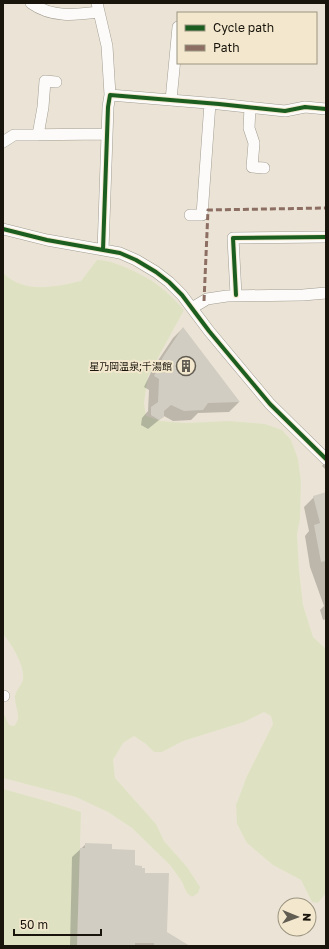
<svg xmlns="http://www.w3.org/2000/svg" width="329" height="949" font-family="'Golos Text','Noto Sans JP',sans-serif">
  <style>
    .green { fill: #dee2c3 }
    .shadow { fill: #0003 }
    .building { fill: #d2cdc2 }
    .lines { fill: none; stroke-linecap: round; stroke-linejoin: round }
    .street-casing { stroke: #a29d92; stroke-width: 12 }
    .street { stroke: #fcfbf9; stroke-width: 11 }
    .quiet { stroke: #8d6e63; stroke-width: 3; stroke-dasharray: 6 3; stroke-linecap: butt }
    .cycleway-casing { stroke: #f3e8ce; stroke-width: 6 }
    .cycleway { stroke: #1b5e20; stroke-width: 4 }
    .labels { text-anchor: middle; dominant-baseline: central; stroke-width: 4; stroke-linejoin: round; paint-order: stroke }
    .poi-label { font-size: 10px; fill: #19150c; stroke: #f3e8ce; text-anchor: end }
  </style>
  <rect width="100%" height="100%" fill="#ebe4d6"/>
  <path class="green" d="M97,260C108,260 117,264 127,268C152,279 166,289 184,310L148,376L144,403L146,416L161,421L185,423L229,421L265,424L282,430L291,440L298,459L301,482L300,519L297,534L299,570L303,605L313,637L326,649V893L318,903L312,902L301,880L273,865L247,843L237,824L236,805L247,776L273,724L271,716L264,712L244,722L183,741L162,752H154L146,744L134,736L123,743L113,760L115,778L156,824L164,841L187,867L200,887L198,893L192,897L187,893L182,882L171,866L132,828L108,812L76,797L3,778V712L9,725L14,726C23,717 14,707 15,696C16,690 22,685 23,679C25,666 11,643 3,634V273C25,294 54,287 81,281Z
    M3,789L50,802L81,812L77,946H3Z"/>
  <path class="shadow" d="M183,328L239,402L229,412L198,413L191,420L173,421L164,416L148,429L141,425L142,418L148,411L149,390L144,387L153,368L173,338Z
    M326,453V470L322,466L325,462Z
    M326,493V619L323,620L320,610L324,606L310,567L305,536L309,531L304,507L314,497Z
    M86,844L111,850L144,874L166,932L187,946H70L72,857Z"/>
  <path class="building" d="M183,327L240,402L208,403L203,410L184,411L171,405L164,411V417L159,420L151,415V407L158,402L159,379L154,376L163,357Z
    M326,492V561L321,562L314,525L320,523L313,496Z
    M85,843L112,844V849L135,850V865L142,866V868H145V873H169L167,932L190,946H154V943H135V946H77L80,848H85Z"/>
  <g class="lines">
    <defs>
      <path id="street" d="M31,3C52,18 75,15 99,12
        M97,3L107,46L110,95
        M171,100L178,27
        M250,107L249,128L254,143L252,167L264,168
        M38,135L43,107L45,81L56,82
        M3,142L14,135L107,134
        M190,215H202L210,103
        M3,229L47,240L120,253L136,260L156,272L169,282L182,295L209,331L270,404L326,459
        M103,250L108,107L110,95L219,104L285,111L305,107L326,109
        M236,295L233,238L326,237
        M192,308L207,299L227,296L303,295L326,293
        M3,696H4"/>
    </defs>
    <use href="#street" class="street-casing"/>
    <use href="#street" class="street"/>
    <path class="quiet" d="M204,301L208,210L326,208"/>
    <defs>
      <path id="cycleway" d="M3,229L47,240L120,253L136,260L156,272L169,282L182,295L209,331L270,404L326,459
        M103,250L108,107L110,95L219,104L285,111L305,107L326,109
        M236,295L233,238L326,237"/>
    </defs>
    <use href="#cycleway" class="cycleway-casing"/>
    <use href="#cycleway" class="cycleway"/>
  </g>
  <defs>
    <symbol id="building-ring" viewBox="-11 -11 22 22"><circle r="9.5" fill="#f3e8ce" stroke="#625d53" stroke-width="1.5"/><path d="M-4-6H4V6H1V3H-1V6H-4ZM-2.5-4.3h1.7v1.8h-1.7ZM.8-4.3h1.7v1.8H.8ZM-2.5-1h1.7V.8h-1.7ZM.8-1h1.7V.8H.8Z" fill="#625d53"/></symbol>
  </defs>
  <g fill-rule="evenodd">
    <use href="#building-ring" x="175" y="355" width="22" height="22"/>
  </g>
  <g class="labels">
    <g class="poi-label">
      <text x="172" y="366">星乃岡温泉;千湯館</text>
    </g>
  </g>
  <rect width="329" height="949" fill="none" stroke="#19150c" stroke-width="8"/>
  <rect x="177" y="12" width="140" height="52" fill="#f3e8ce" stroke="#9c9480"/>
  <rect x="185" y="25" width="20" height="6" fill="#1b5e20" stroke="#9c9480"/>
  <text x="213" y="32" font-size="12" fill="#19150c">Cycle path</text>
  <rect x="185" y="45" width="20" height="6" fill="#8d6e63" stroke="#9c9480"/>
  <text x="213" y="52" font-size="12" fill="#19150c">Path</text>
  <g transform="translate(297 917) rotate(91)"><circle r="19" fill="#f3e8ce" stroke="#9c9480"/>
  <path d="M0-3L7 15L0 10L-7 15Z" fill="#625d53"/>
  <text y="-6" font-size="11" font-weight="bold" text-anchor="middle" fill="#19150c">N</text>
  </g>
  <path d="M14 929v6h87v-6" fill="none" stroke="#19150c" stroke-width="2"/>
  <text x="20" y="929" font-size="12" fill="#19150c" stroke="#f3e8ce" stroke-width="3" paint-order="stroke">50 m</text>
</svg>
